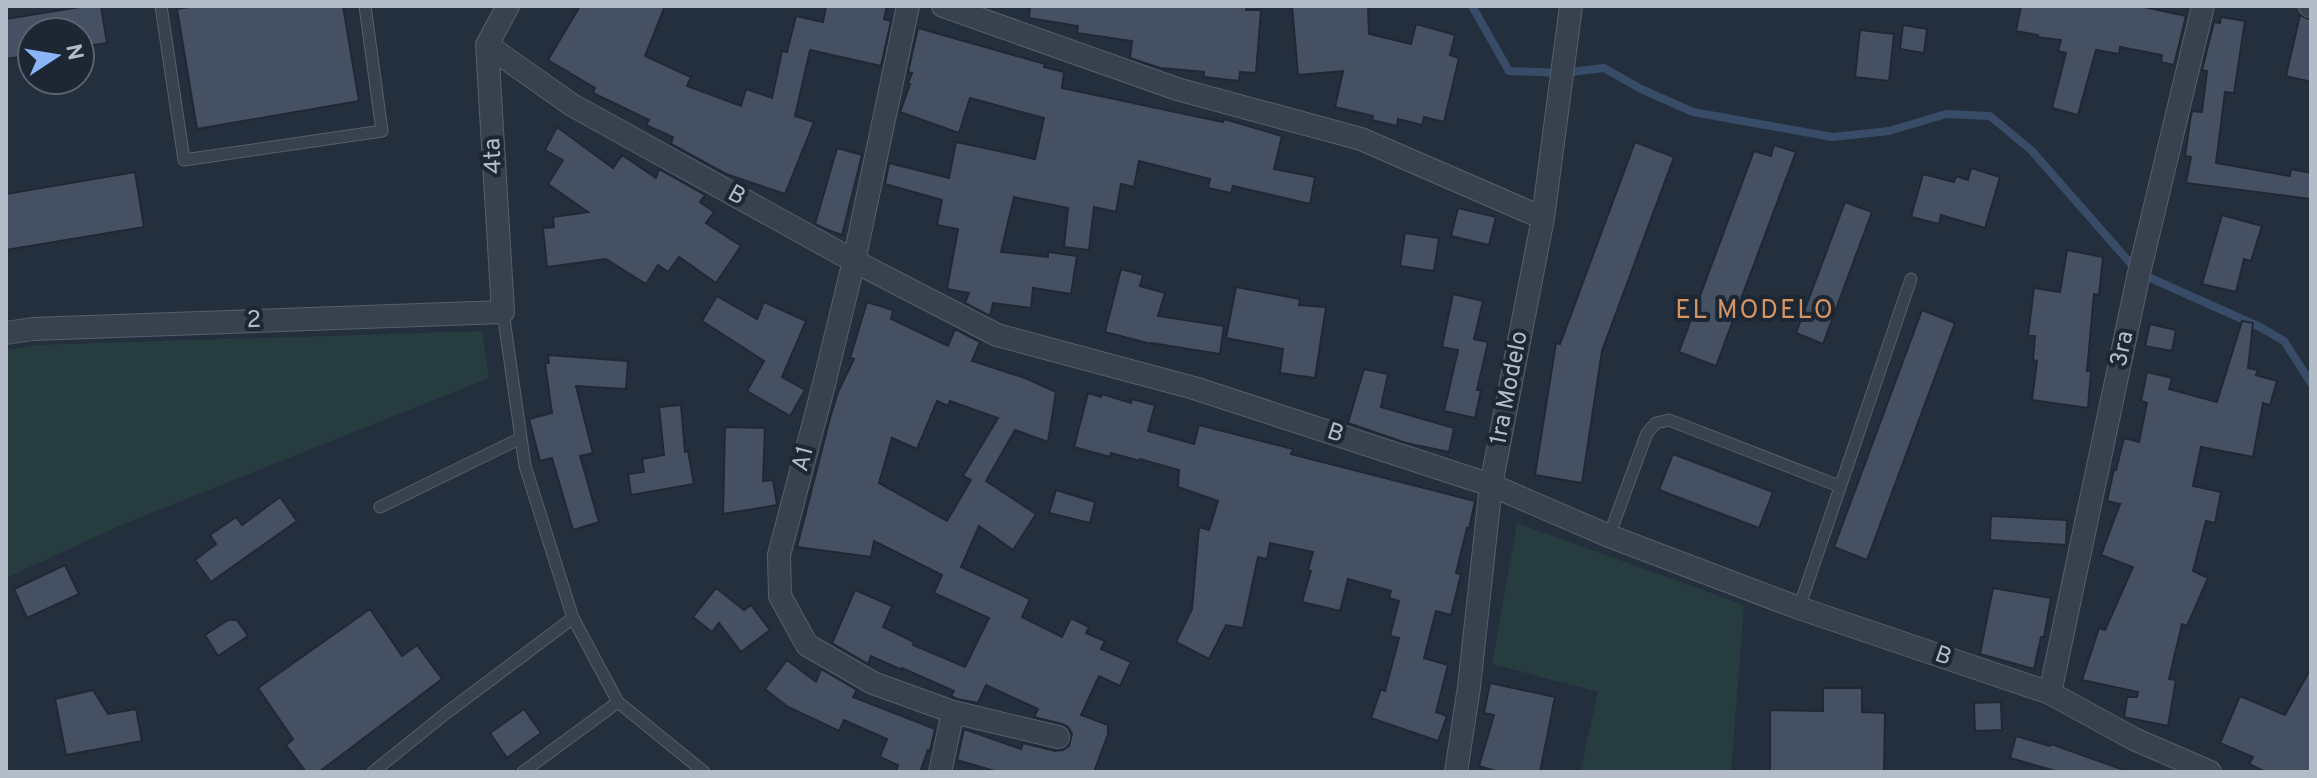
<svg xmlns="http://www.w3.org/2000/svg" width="2317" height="778" font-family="Overpass,sans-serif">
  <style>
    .green { fill: #263c3f }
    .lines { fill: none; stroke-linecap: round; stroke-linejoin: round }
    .stream { stroke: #394c67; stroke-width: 8 }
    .building { fill: #455162; stroke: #1f2835; stroke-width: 2; fill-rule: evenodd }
    .lane-casing { stroke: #565f6c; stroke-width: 13 }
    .street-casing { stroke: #565f6c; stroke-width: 24 }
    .lane { stroke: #38414e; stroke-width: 11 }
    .street { stroke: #38414e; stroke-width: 22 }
    .labels { text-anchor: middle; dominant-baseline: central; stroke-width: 8; stroke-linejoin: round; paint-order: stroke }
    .street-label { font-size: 24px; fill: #b4bcc9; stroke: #1d2633 }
    .neighbourhood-label { font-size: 26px; letter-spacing: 2px; fill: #d59563; stroke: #1d2633 }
  </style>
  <rect width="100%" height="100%" fill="#242f3e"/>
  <path class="green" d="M482,331L489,378L126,523L6,578V350L35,345Z
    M1517,523L1744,605L1731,772H1580L1598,692L1492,664Z"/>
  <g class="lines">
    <path class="stream" d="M1472,6L1509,71L1562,73L1604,68L1641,89L1693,112L1832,137L1889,131L1946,114L1990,116L2031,150L2139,273L2260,327L2284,341L2311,383"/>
  </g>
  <path class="building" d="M86,6H101L107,43L80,47V32H32V55L6,59V19Z
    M195,6H343L359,101L197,129L177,9Z
    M580,6H665L645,56L691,77L687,86L741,106L746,89L772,98L782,51L787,52L796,16L823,22L826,6H887L884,19L891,21L881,66L810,50L795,116L814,122L785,194L726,174L671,144L673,137L646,125L649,120L593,93L595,88L548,60Z
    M1030,6H1247L1246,10H1261L1256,73L1240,72L1239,81L1204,77V72L1160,68L1130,58L1132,41L1077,33L1078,26L1029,18Z
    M1292,6H1368L1369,34L1411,44L1416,24L1455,35L1450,55L1459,58L1444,122L1424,117L1422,125L1398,119L1397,126L1372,120L1373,116L1335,107L1343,71L1298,75Z
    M2021,6H2139L2186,16L2174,65L2161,62L2162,55L2120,47L2119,54L2096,50L2078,115L2052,108L2066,53L2058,51L2061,40L2037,37L2038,35L2016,31Z
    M2300,15L2311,20V82L2286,76Z
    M2221,17L2245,21L2234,93L2225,92L2216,163L2290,176L2291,169L2311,173V199L2186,183L2191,157L2185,156L2190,121L2192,111L2202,112L2207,71L2202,70L2214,22L2220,23Z
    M1903,25L1927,29L1924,53L1900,49Z
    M918,28L1045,64L1044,67L1064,72L1062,88L1223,122L1224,119L1282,136L1274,169L1315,177L1310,204L1233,186L1231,193L1208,188L1210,179L1139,161L1134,187L1121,184L1116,212L1094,207L1089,250L1064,247L1068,208L1014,197L1001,252L1048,257V252L1077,256L1071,294L1033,288L1031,308L993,303L990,316L965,303L969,293L947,289L958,229L937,225L942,200L885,184L889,163L949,178L956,142L1035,159L1044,118L970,98L959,133L900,112L910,84L908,83L912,73L908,72Z
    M1860,30L1894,34L1889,81L1855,77Z
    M557,127L613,168L622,155L656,178L659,169L705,195L700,202L714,212L706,223L741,246L716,283L679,257L668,272L658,265L646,284L606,259L547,267L543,228L554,227L553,217L588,212L548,184L563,160L545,150Z
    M1635,142L1674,157L1602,351L1582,483L1535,475L1556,343L1560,344Z
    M1774,145L1796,152L1716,366L1679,352L1754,151L1771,156Z
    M837,148L862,155L842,235L828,230L815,224Z
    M1971,168L2000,177L1985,228L1941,215L1939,224L1911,217L1923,174L1954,182L1956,176L1968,180Z
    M135,172L144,227L6,250V194Z
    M1845,202L1872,212L1823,344L1796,333Z
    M1458,208L1496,217L1489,245L1451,236Z
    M2222,215L2262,226L2251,261L2244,259L2236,292L2202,284Z
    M1405,233L1439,238L1434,271L1400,266Z
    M2067,250L2103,257L2099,295L2094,294L2087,371H2091L2088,408L2032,400L2037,361L2033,360L2035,336H2028L2034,288L2060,292Z
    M1121,269L1143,275L1140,286L1165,293L1158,316L1224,326L1220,354L1151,343V344L1105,332Z
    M1236,287L1300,299L1299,305L1326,307L1315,378L1280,373L1283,349L1226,338Z
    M1453,294L1483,301L1474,339L1488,342L1477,390H1481L1475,418L1444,411L1458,350L1442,347Z
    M717,296L757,319L764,302L806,321L782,377L805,390L790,416L747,391L764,361L702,321Z
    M867,302L893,310L891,319L948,346L955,329L980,342L972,361L1025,378L1056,392L1048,442L1015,430L986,481L1036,514L1013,550L979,526L961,567L1030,599L1022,617L1062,637L1071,618L1089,627L1086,633L1105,641L1101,649L1131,662L1120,686L1099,676L1081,715L1108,725V734L1094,772H998L957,760L964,729L1021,749L1023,743L1055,751L1063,750L1069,746L1072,734L1068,727L1062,724L1034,717L1038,709L986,685L978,703L957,699L951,696L954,691L902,668V670L871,656L868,664L832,643L855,590L892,606L883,627L914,642L913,645L965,667L989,618L934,593L942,575L874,541L871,557L797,547L830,418L838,392L854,359L850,358ZM937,401L948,406L950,401L998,418L963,476L971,480L947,521L879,483L892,438L917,449Z
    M1922,310L1955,323L1867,560L1834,547Z
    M2242,321L2253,323L2248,368L2258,370L2256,375L2277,381L2270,405L2263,403L2253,457L2201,447L2193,486L2221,492L2215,523L2206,521L2193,571L2208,578L2187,626L2182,624L2169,679L2176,680L2168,726L2124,717L2127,697H2137L2138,692L2082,680L2099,628L2105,630L2133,567L2101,555L2120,504L2107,501L2114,469L2116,470L2124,438L2139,442L2147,403L2141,401L2147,372L2172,378L2169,389L2217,402Z
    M2150,324L2176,330L2172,351L2145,346Z
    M548,355L628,361L626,389L576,386L593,453L580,456L599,522L573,530L552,458L540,461L529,419L552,413L545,363H549Z
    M1364,369L1388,374L1381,407L1454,428L1449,452L1406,443L1348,423Z
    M1088,393L1101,397L1102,394L1131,403L1132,399L1155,405L1148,431L1194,444L1199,425L1293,449L1291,454L1475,501L1469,529L1467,528L1456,573L1461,574L1451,615L1436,611L1424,658L1448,665L1436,712L1447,716L1438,741L1371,718L1381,689L1385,691L1399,638L1390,636L1399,601L1389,598L1391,591L1348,579L1340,611L1302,602L1311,571L1308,570L1313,552L1270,543L1267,559L1258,557L1243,628L1226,625L1209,659L1176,642L1192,609L1199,527L1209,530L1218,501L1178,487L1179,470L1140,459V461L1111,453L1110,457L1074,447Z
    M681,405L685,452L688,451L694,484L631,495L628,474L644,472L642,459L664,455L659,407Z
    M725,427L765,428L763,481L773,480L777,505L723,514Z
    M1673,454L1773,492L1759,528L1659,490Z
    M1056,490L1095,502L1090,523L1049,513Z
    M280,497L297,521L211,582L195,560L216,544L210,535L236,517L242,525Z
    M1991,516L2067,520L2066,545L1990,540Z
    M65,565L79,594L27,618L14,589Z
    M716,588L744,610L751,605L770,630L741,652L719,623L712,632L693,617Z
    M1993,588L2051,598L2044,637H2041L2034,669L1980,654Z
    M370,609L402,656L417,645L442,679L319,772H306L286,745L293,739L258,688Z
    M228,620H237L248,636L218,656L205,635Z
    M787,660L816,682L821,669L857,690L853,697L935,729L930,751L928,750L920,772H896L898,765L880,757L887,739L844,720L839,731L788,707L765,689Z
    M2311,668V772H2266L2249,764L2253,757L2220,743L2240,696L2285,715Z
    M1490,683L1555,697L1540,772H1499L1479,766L1494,715L1484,713Z
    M1823,688H1862V712L1885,713L1884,772H1770V710L1823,711Z
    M93,690L108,714L136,709L142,741L66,755L55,699Z
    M2001,702L2002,730L1975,731L1974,703Z
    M524,709L541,733L507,758L490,733Z
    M2016,736L2050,746L2051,744L2121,769L2120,772H2059L2010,758Z"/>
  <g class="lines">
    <defs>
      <path id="lane" d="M161,6L184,160L382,131L365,6
        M503,312L525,466L573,618L618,702L704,772
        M380,507L521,438
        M1609,536L1647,433L1656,423L1669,420L1839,486
        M1799,608L1911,279
        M373,772L445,714L573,618
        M523,772L618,702"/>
      <path id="street" d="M908,6L854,261L823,388L779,555L780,596L807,645L873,683L953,712L1058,737
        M943,6L1177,89L1361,139L1543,218
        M2310,6H2311
        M487,45L572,105L854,261L997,335L1194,388L1491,485L1609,536L1799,608L2050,693L2134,739L2210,772
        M6,333L33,329L503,312L487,45L508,6
        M2050,693L2139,273L2203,6
        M940,772L953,712
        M1456,772L1469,687L1491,485L1543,218L1571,6"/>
    </defs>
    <use href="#lane" class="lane-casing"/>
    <use href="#street" class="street-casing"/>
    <use href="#lane" class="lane"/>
    <use href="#street" class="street"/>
  </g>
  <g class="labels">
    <g class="street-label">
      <text transform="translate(494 156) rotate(-93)">4ta</text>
      <text transform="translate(736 196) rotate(29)">B</text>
      <text transform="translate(254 321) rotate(-2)">2</text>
      <text transform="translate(2123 349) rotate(-78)">3ra</text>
      <text transform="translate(1510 388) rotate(-79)">1ra Modelo</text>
      <text transform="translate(1335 434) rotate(18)">B</text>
      <text transform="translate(804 459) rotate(-75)">A1</text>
      <text transform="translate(1943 657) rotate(19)">B</text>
    </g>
    <g class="neighbourhood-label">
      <text x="1755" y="311">EL MODELO</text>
    </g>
  </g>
  <rect width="2317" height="778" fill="none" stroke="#b4bcc9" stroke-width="16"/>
  <g transform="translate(56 56) rotate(78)"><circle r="38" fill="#1d2633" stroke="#59626f" stroke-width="2"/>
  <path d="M0-6L14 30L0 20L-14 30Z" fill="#8ab4f8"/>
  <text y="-12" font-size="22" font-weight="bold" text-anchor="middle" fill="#b4bcc9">N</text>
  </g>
</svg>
